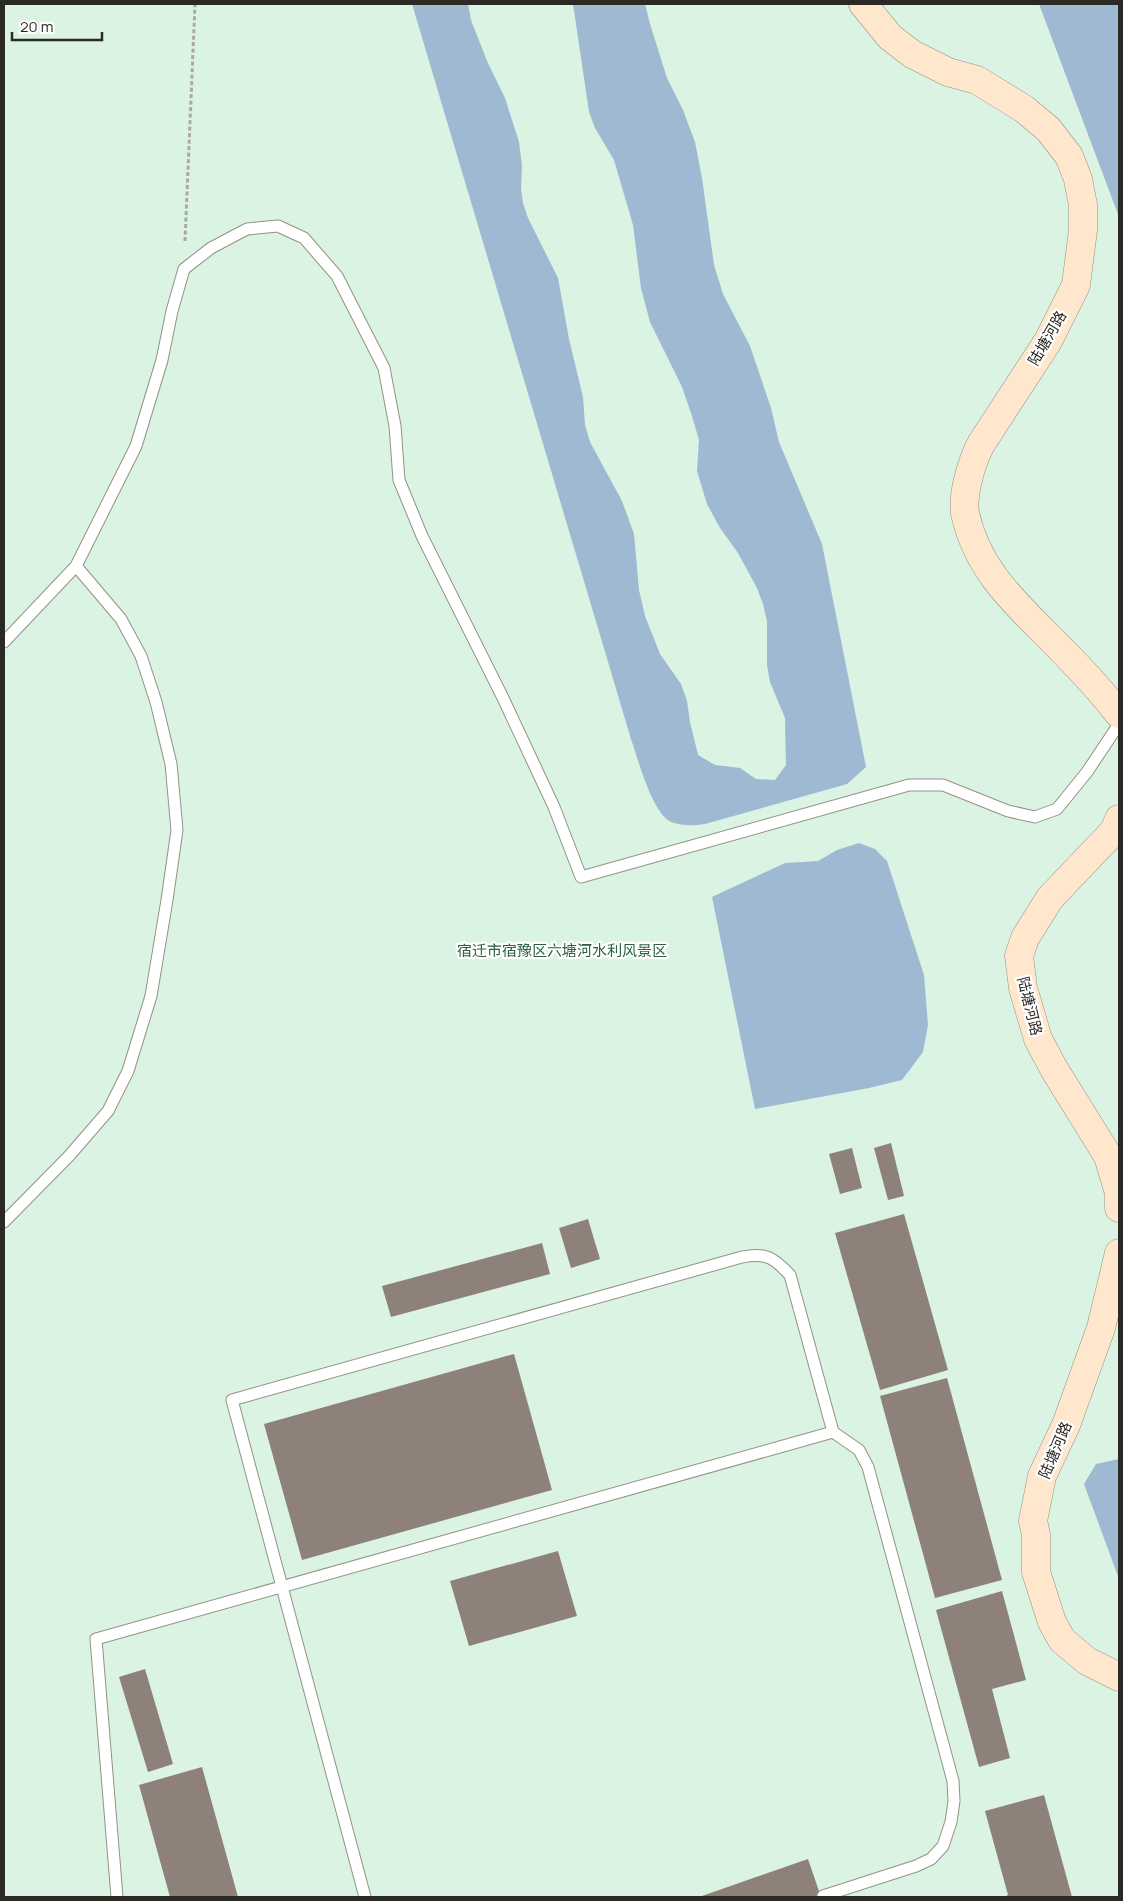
<svg xmlns="http://www.w3.org/2000/svg" width="1123" height="1901" font-family="Manrope,'Noto Sans SC',sans-serif">
  <style>
    .green { fill: #daf3e2 }
    .water { fill: #9fb9d3 }
    .building { fill: #8d8179 }
    .lines { fill: none; stroke-linecap: round; stroke-linejoin: round }
    .lane-casing { stroke: #959185; stroke-width: 13 }
    .secondary-casing { stroke: #959185; stroke-width: 29 }
    .path { stroke: #ada99f; stroke-width: 3; stroke-dasharray: 4 2.5; stroke-linecap: butt }
    .lane { stroke: #fff; stroke-width: 11 }
    .secondary { stroke: #ffe7cd; stroke-width: 28 }
    .labels { text-anchor: middle; dominant-baseline: central; stroke-width: 4.5; stroke-linejoin: round; paint-order: stroke }
    .street-label { font-size: 15px; fill: #2b2924; stroke: #fff }
    .park-label { font-size: 15px; fill: #2c6041; stroke: #fff }
  </style>
  <rect width="100%" height="100%" fill="#fef9ec"/>
  <path class="green" d="M4,4H1119V1897H4Z"/>
  <path class="water" d="M412,4H468L471,20L487,61L505,98L519,142L522,166L521,189L523,203L528,218L558,278L569,339L583,397L585,425L590,442L622,501L634,534L639,590L645,616L660,654L681,684L687,701L690,722L698,755L715,765L740,768L756,779L775,780L786,765L785,718L770,682L767,665V621L763,604L757,588L738,553L720,528L707,504L697,471L699,440L692,416L682,387L650,322L641,288L633,225L614,160L595,128L589,112L573,4H645L650,24L667,78L683,110L695,142L702,178L714,265L723,294L750,346L771,408L779,442L822,544L866,767L847,784L705,824C693,826 683,826 671,822C652,813 638,759 631,739Z
    M1039,4H1119V217Z
    M859,843L875,849L887,861L924,975L928,1025L923,1052L902,1080L869,1088L755,1109L712,897L785,863L818,861L837,850Z
    M1119,1459V1579L1084,1484L1096,1464Z"/>
  <path class="building" d="M891,1143L904,1196L888,1200L874,1148Z
    M852,1148L862,1188L840,1194L829,1154Z
    M904,1214L948,1370L880,1390L835,1233Z
    M588,1219L600,1259L571,1268L559,1228Z
    M542,1243L550,1274L391,1317L382,1286Z
    M514,1354L552,1490L302,1560L264,1424Z
    M947,1378L1002,1580L935,1598L880,1396Z
    M558,1551L577,1616L469,1646L450,1581Z
    M1002,1591L1026,1680L992,1689L1010,1758L979,1767L936,1610Z
    M145,1669L173,1764L148,1772L119,1677Z
    M202,1767L238,1897H170L139,1785Z
    M1044,1795L1072,1897H1004L1008,1895L985,1811Z
    M808,1859L821,1897H699Z"/>
  <g class="lines">
    <defs>
      <path id="lane" d="M4,642L76,566L136,446L162,360L172,311L184,269L211,248L247,229L278,226L304,238L337,276L384,368L395,426L399,480L422,536L503,698L554,807L581,877L909,785H943L1008,811L1035,817L1057,809L1087,772L1119,724
        M4,1222L69,1156L108,1111L128,1071L151,996L167,900L177,830L171,764L156,702L141,656L121,619L76,566
        M117,1897L96,1639L833,1432L859,1450L868,1467L953,1781L954,1801L951,1822L943,1846L931,1859L916,1866L823,1896
        M365,1897L232,1400L742,1257C766,1252 774,1258 790,1275L833,1432"/>
      <path id="secondary" d="M863,4L890,37L912,54L948,72L977,80L1024,109L1048,129L1069,156L1078,179L1083,205V230L1076,285L1048,341L981,444C972,461 962,494 965,513C977,569 1014,602 1052,640C1076,664 1098,687 1119,714
        M1119,819L1114,831L1050,898L1025,938L1019,956L1023,988L1038,1039L1054,1069L1108,1156L1119,1193V1208
        M1119,1253L1101,1328L1066,1425L1042,1476L1033,1521L1036,1535V1572L1052,1622L1062,1640L1087,1661L1119,1677"/>
    </defs>
    <use href="#lane" class="lane-casing"/>
    <use href="#secondary" class="secondary-casing"/>
    <path class="path" d="M185,241L195,4"/>
    <use href="#lane" class="lane"/>
    <use href="#secondary" class="secondary"/>
  </g>
  <g class="labels">
    <g class="street-label">
      <text transform="translate(1047 338) rotate(-60)">陆塘河路</text>
      <text transform="translate(1030 1006) rotate(76)">陆塘河路</text>
      <text transform="translate(1055 1450) rotate(-67)">陆塘河路</text>
    </g>
    <g class="park-label">
      <text x="562" y="950">宿迁市宿豫区六塘河水利风景区</text>
    </g>
  </g>
  <rect width="1123" height="1901" fill="none" stroke="#2b2924" stroke-width="10"/>
  <path d="M12 32v8h90v-8" fill="none" stroke="#2b2924" stroke-width="2.5"/>
  <text x="20" y="32" font-size="15" fill="#2b2924" stroke="#ffffff" stroke-width="4" paint-order="stroke">20 m</text>
</svg>
